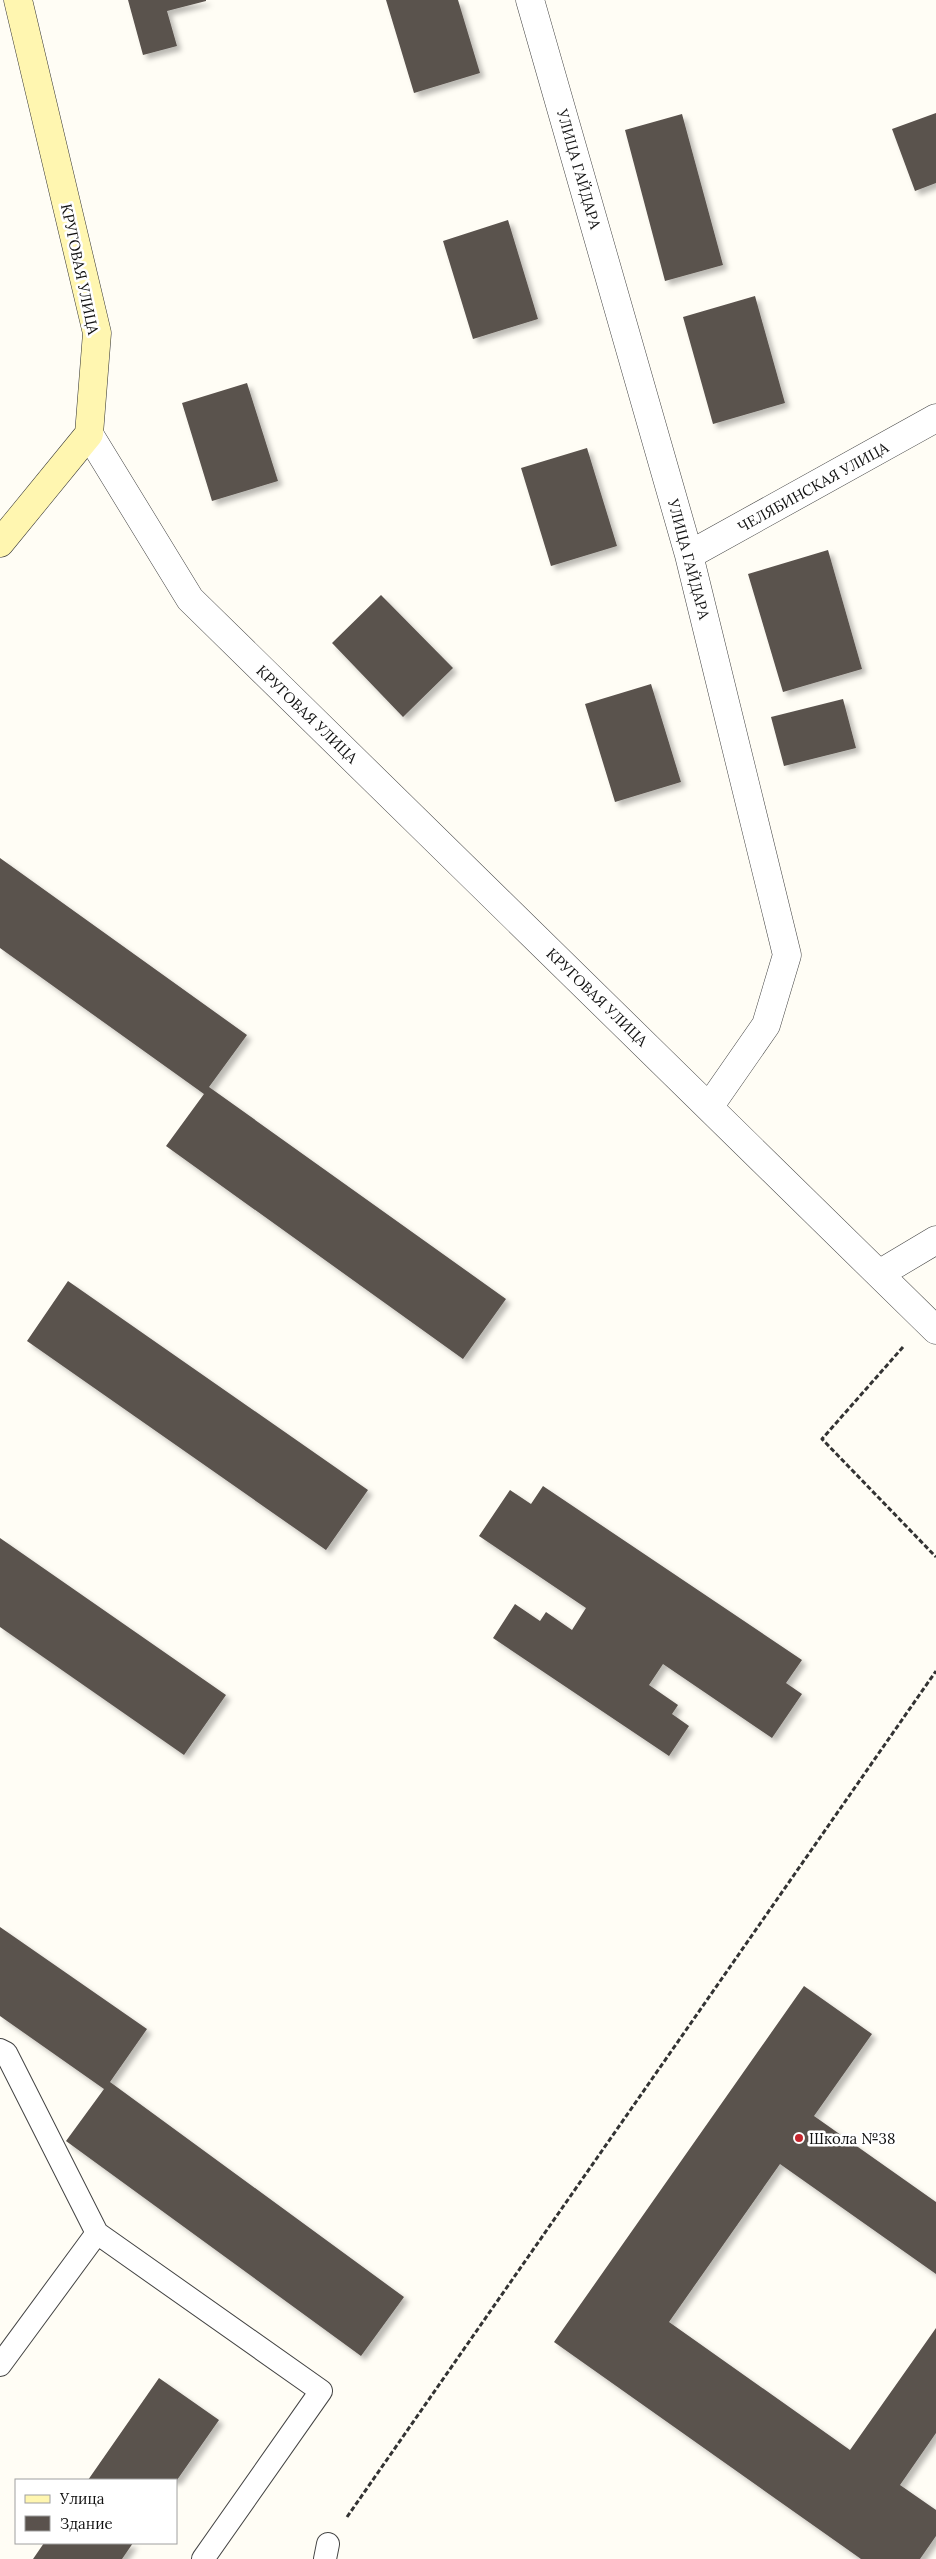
<svg xmlns="http://www.w3.org/2000/svg" width="936" height="2559" font-family="Lora,serif">
  <style>
    .building { fill: #5a524d; filter: url(#shadow) }
    .lines { fill: none; stroke-linecap: round; stroke-linejoin: round }
    .lane-casing { stroke: #444; stroke-width: 24 }
    .street-casing { stroke: #444; stroke-width: 29 }
    .secondary-casing { stroke: #333; stroke-width: 29 }
    .path { stroke: #333; stroke-width: 3; stroke-dasharray: 5 2.5; stroke-linecap: butt }
    .lane { stroke: #fff; stroke-width: 22 }
    .street { stroke: #fff; stroke-width: 28 }
    .secondary { stroke: #fff6b0; stroke-width: 28 }
    .poi-dot { fill: #c4262e; stroke: #fff; stroke-width: 2 }
    .labels { text-anchor: middle; dominant-baseline: central; stroke-width: 5; stroke-linejoin: round; paint-order: stroke }
    .street-label { font-size: 15px; fill: #111; stroke: #fff }
    .poi-label { font-size: 15px; fill: #111; stroke: #fff; text-anchor: start }
  </style>
  <defs>
    <filter id="shadow"><feDropShadow dx="4.5" dy="4.5" stdDeviation="2.5" flood-color="#0004"/></filter>
  </defs>
  <rect width="100%" height="100%" fill="#fffdf5"/>
  <path class="building" d="M128,0H206V1L167,11L177,46L143,55Z
    M386,0H458L480,73L414,93Z
    M936,113V183L915,191L892,129Z
    M682,114L723,265L665,281L625,130Z
    M508,220L538,319L473,339L443,241Z
    M755,296L785,403L713,424L683,317Z
    M247,383L278,481L212,501L182,403Z
    M587,448L617,546L551,566L521,468Z
    M828,550L862,669L783,692L748,574Z
    M381,595L453,668L403,717L332,643Z
    M651,684L681,782L615,802L585,704Z
    M843,699L856,748L784,766L771,717Z
    M0,858L247,1035L209,1087L506,1299L463,1359L166,1146L204,1094L0,948Z
    M68,1281L368,1490L326,1550L27,1341Z
    M543,1486L802,1660L786,1683L802,1694L772,1738L663,1664L649,1685L678,1705L672,1714L689,1726L669,1756L493,1638L515,1604L540,1621L546,1612L572,1630L586,1608L479,1536L510,1490L531,1504Z
    M0,1538L226,1695L184,1755L0,1627Z
    M0,1927L147,2029L110,2082L404,2297L361,2356L66,2141L104,2089L0,2016Z
    M804,1986L872,2034L814,2116L936,2202V2274L780,2164L669,2322L850,2450L936,2328V2433L900,2485L936,2510V2536L920,2559H861L554,2342Z
    M159,2378L219,2420L177,2480H88Z
    M44,2543H133L122,2559H33Z"/>
  <g class="lines">
    <defs>
      <path id="lane" d="M0,2050L6,2053L97,2233L321,2391L203,2559
        M0,2365L97,2233
        M325,2559L328,2544"/>
      <path id="street" d="M530,0L689,555L787,955L766,1025L709,1107
        M89,434L190,599L936,1330
        M689,555L936,418
        M879,1274L936,1240"/>
      <path id="secondary" d="M0,543L89,434L97,333L18,0"/>
    </defs>
    <use href="#lane" class="lane-casing"/>
    <use href="#street" class="street-casing"/>
    <use href="#secondary" class="secondary-casing"/>
    <path class="path" d="M903,1347L822,1439L936,1557
      M347,2517L936,1671"/>
    <use href="#lane" class="lane"/>
    <use href="#street" class="street"/>
    <use href="#secondary" class="secondary"/>
  </g>
  <circle class="poi-dot" cx="799" cy="2138" r="5"/>
  <g class="labels">
    <g class="street-label">
      <text transform="translate(579 169) rotate(74)">УЛИЦА ГАЙДАРА</text>
      <text transform="translate(80 269) rotate(78)">КРУГОВАЯ УЛИЦА</text>
      <text transform="translate(813 487) rotate(-29)">ЧЕЛЯБИНСКАЯ УЛИЦА</text>
      <text transform="translate(689 559) rotate(75)">УЛИЦА ГАЙДАРА</text>
      <text transform="translate(307 714) rotate(44)">КРУГОВАЯ УЛИЦА</text>
      <text transform="translate(597 997) rotate(44)">КРУГОВАЯ УЛИЦА</text>
    </g>
    <g class="poi-label">
      <text x="809" y="2138">Школа №38</text>
    </g>
  </g>
  <rect x="15" y="2479" width="162" height="65" fill="#ffffff" stroke="#a0a0a0"/>
  <rect x="25" y="2495" width="25" height="8" fill="#fff6b0" stroke="#a0a0a0"/>
  <text x="60" y="2504" font-size="15" fill="#111111">Улица</text>
  <rect x="25" y="2516" width="25" height="15" fill="#5a524d" stroke="#a0a0a0"/>
  <text x="60" y="2529" font-size="15" fill="#111111">Здание</text>
</svg>
